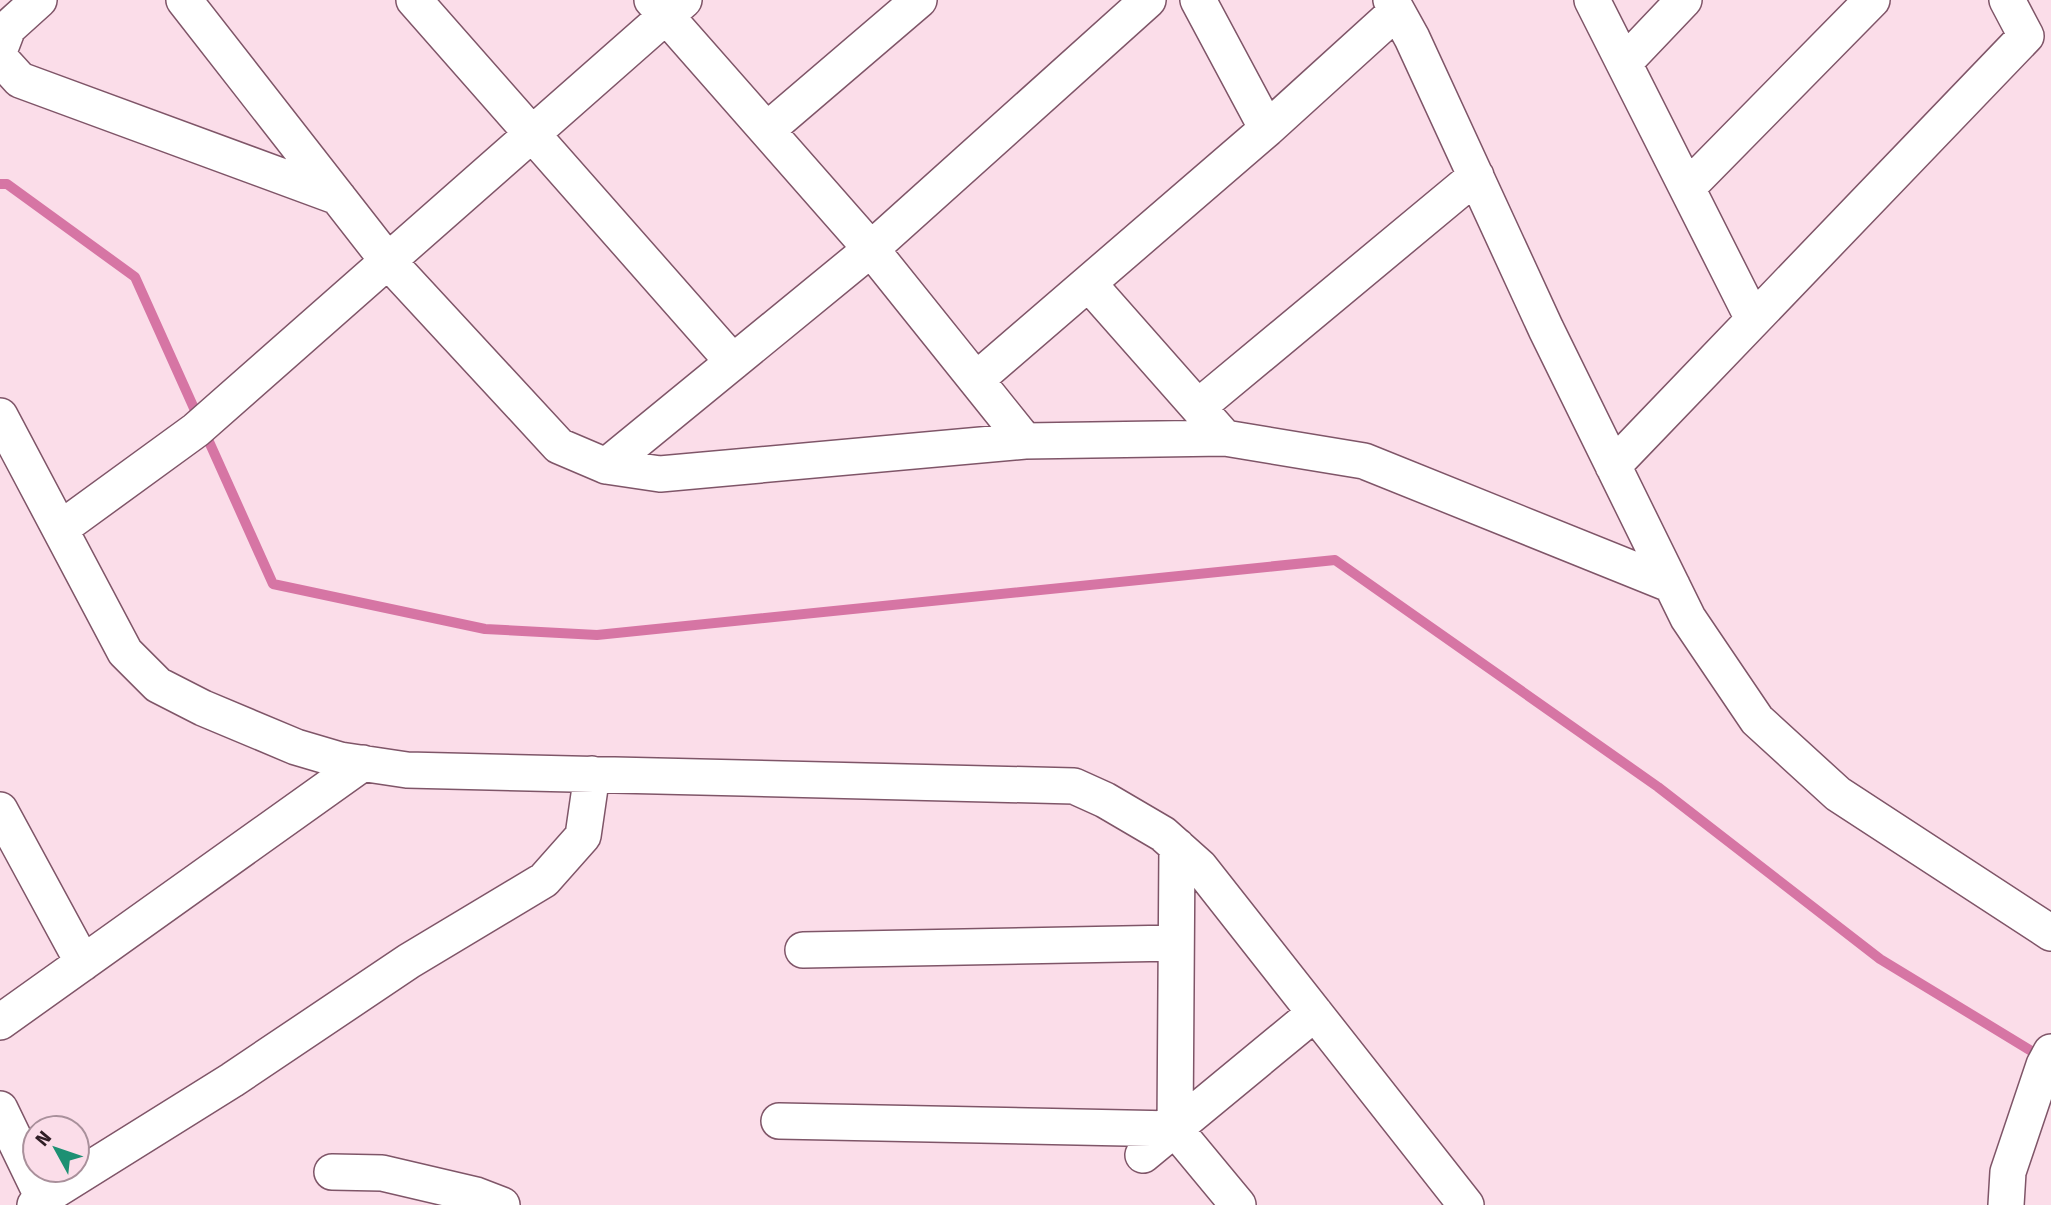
<svg xmlns="http://www.w3.org/2000/svg" width="2051" height="1205" font-family="'Fira Sans',sans-serif">
  <style>
    .lines { fill: none; stroke-linecap: round; stroke-linejoin: round }
    .stream { stroke: #d675a4; stroke-width: 10 }
    .minor-casing { stroke: #7f5568; stroke-width: 38 }
    .minor { stroke: #fff; stroke-width: 35 }
  </style>
  <rect width="100%" height="100%" fill="#fbdde9"/>
  <g class="lines">
    <path class="stream" d="M0,184H7L135,277L273,584L485,629L597,635L1335,560L1658,787L1880,959L2043,1058"/>
    <defs>
      <path id="minor" d="M184,0L387,260L559,446L606,466L660,474L1025,441L1225,438
        M414,0L733,362
        M652,0L871,249L1025,441
        M1391,0L1412,38L1546,329L1688,618L1757,720L1838,794L2051,933
        M1592,0L1753,319
        M0,49L8,28L39,0
        M0,58L20,80L338,197
        M1624,63L1684,0
        M1267,129L1397,11
        M767,130L919,0
        M1687,188L1872,0
        M1089,284L1225,438L1364,461L1672,585
        M977,379L1267,129L1198,0
        M1198,407L1476,176
        M0,416L125,652L158,685L203,708L296,747L340,760L407,770L1074,786L1105,800L1163,834L1200,867L1466,1205
        M606,466L871,249L1148,0
        M1613,466L2026,36L2007,0
        M60,529L196,430L684,0
        M0,810L83,963
        M1177,846L1175,1129L1238,1205
        M803,950L1176,943
        M0,1022L363,763
        M0,1109L43,1198
        M779,1121L1175,1129
        M1143,1155L1315,1013
        M332,1172L382,1173L476,1195L502,1205
        M35,1205L43,1198L232,1080L409,961L544,880L583,836L592,774
        M2006,1205L2008,1172L2044,1065L2051,1052"/>
    </defs>
    <use href="#minor" class="minor-casing"/>
    <use href="#minor" class="minor"/>
  </g>
  <g transform="translate(56 1149) rotate(310)"><circle r="33" fill="#fbdde9" stroke="#a9909b" stroke-width="2"/>
  <path d="M0-5L12 26L0 18L-12 26Z" fill="#1d9073"/>
  <text y="-10" font-size="19" font-weight="bold" text-anchor="middle" fill="#2f1d25">N</text>
  </g>
</svg>
